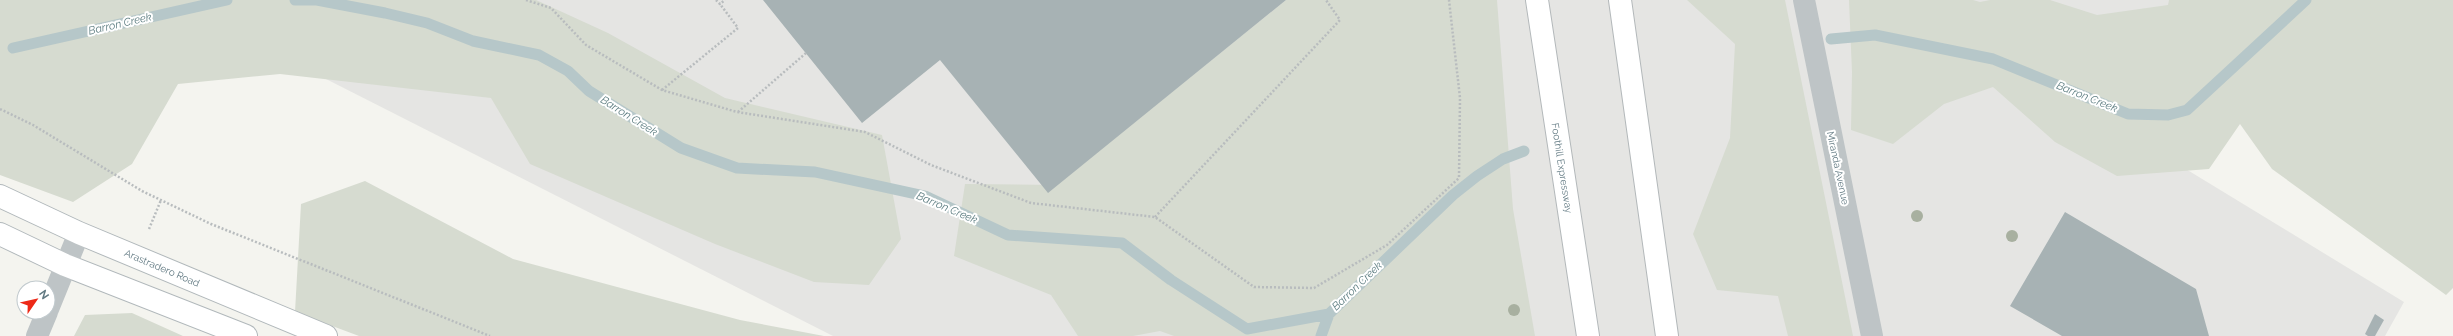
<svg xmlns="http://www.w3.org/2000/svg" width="2453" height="336" font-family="Raleway,sans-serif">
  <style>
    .built { fill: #e5e5e3 }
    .green { fill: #d6dbd0 }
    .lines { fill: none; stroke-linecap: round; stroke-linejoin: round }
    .stream { stroke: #b6c7c9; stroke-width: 11 }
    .building { fill: #a7b2b4 }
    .secondary-casing { stroke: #b1b8bb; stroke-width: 24 }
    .trunk-casing { stroke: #b3b8ba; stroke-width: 24 }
    .path { stroke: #b8bcbe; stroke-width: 2.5; stroke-dasharray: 2 2; stroke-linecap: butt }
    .minor { stroke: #bec4c6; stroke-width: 22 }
    .tertiary { stroke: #bec4c6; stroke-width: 22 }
    .secondary { stroke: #fff; stroke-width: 22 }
    .trunk { stroke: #fff; stroke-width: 22 }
    .tree { fill: #a8b0a0 }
    .labels { text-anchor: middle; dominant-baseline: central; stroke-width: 4; stroke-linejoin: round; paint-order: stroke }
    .street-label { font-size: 10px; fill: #617982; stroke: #fff }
    .water-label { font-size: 11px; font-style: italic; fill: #5c7c80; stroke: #fff }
  </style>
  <rect width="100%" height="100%" fill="#f4f4ef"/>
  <path class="built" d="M170,0H2244L2084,107L2404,302L2385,336H833Z"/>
  <path class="green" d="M0,0H536L608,33L725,98L882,135L901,239L869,285L814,282L715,244L530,164L491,98L280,74L178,84L132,164L73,202L0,175Z
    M1286,0H1497L1513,209L1535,336H1174L1160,331L1133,336H1078L1051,295L954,256L965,184L1057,185Z
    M1687,0H1785L1853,336H1788L1778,296L1717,290L1693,234L1730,138L1735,44Z
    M1849,0H1973L1980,2L1990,0H2050L2097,15L2168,5L2169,0H2453V288L2446,295L2272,169L2240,124L2209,169L2117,176L2055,142L1993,87L1944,104L1893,144L1851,130L1852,72Z
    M365,181L513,259L740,320L824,336H359L295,312L301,204Z
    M132,313L183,336H74L85,315Z"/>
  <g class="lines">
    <path class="stream" d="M295,0H317L385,13L427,23L473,41L539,55L568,71L589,91L681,148L737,168L815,172L925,196L1008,235L1122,243L1171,280L1247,329L1329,314L1453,195L1477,176L1503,159L1524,151
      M1831,39L1875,35L1993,59L2128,114L2168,115L2187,110L2306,0
      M13,48L227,0
      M1321,336L1329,314"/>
  </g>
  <path class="building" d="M763,0H1286L1048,193L940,60L862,123Z
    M2065,212L2196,289L2209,336H2062L2010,306Z
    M2375,314L2384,320L2375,336H2368L2365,334Z"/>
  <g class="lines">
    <defs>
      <path id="secondary" d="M0,196L79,233L326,336
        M0,234L65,265L246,336"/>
      <path id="trunk" d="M1537,0L1588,336
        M1620,0L1667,336"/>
    </defs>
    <use href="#secondary" class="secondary-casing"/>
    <use href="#trunk" class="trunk-casing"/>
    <path class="path" d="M526,0L551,8L586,45L662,90L737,112L865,132L931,165L1031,203L1155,217L1254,287L1314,288L1387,245L1459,178L1460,98L1449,0
      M716,0L720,4L725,0
      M662,90L738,28L720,4
      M0,109L33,125L142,191L211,224L490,336
      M738,112L806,53
      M1155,217L1340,20L1326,0
      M149,229L161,200"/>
    <path class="minor" d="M48,309L79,233
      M37,336L47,312"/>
    <path class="tertiary" d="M1804,0L1872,336"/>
    <use href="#secondary" class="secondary"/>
    <use href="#trunk" class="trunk"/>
  </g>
  <g class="tree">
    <circle cx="1917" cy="216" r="6"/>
    <circle cx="2012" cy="236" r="6"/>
    <circle cx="1514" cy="310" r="6"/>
  </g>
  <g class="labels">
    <g class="street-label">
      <text transform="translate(1562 168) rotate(81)">Foothill Expressway</text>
      <text transform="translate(1838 168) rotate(78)">Miranda Avenue</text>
      <text transform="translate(162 268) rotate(23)">Arastradero Road</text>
    </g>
    <g class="water-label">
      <text transform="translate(120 24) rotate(-13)">Barron Creek</text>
      <text transform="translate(2087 97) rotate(22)">Barron Creek</text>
      <text transform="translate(629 116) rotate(32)">Barron Creek</text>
      <text transform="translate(947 208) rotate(23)">Barron Creek</text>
      <text transform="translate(1357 286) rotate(-44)">Barron Creek</text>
    </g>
  </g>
  <g transform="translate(36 300) rotate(56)"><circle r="19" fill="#ffffff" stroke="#c0c9cd"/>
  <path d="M0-3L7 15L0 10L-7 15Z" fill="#ed2917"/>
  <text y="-6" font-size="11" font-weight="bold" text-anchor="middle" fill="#617982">N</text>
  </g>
</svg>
